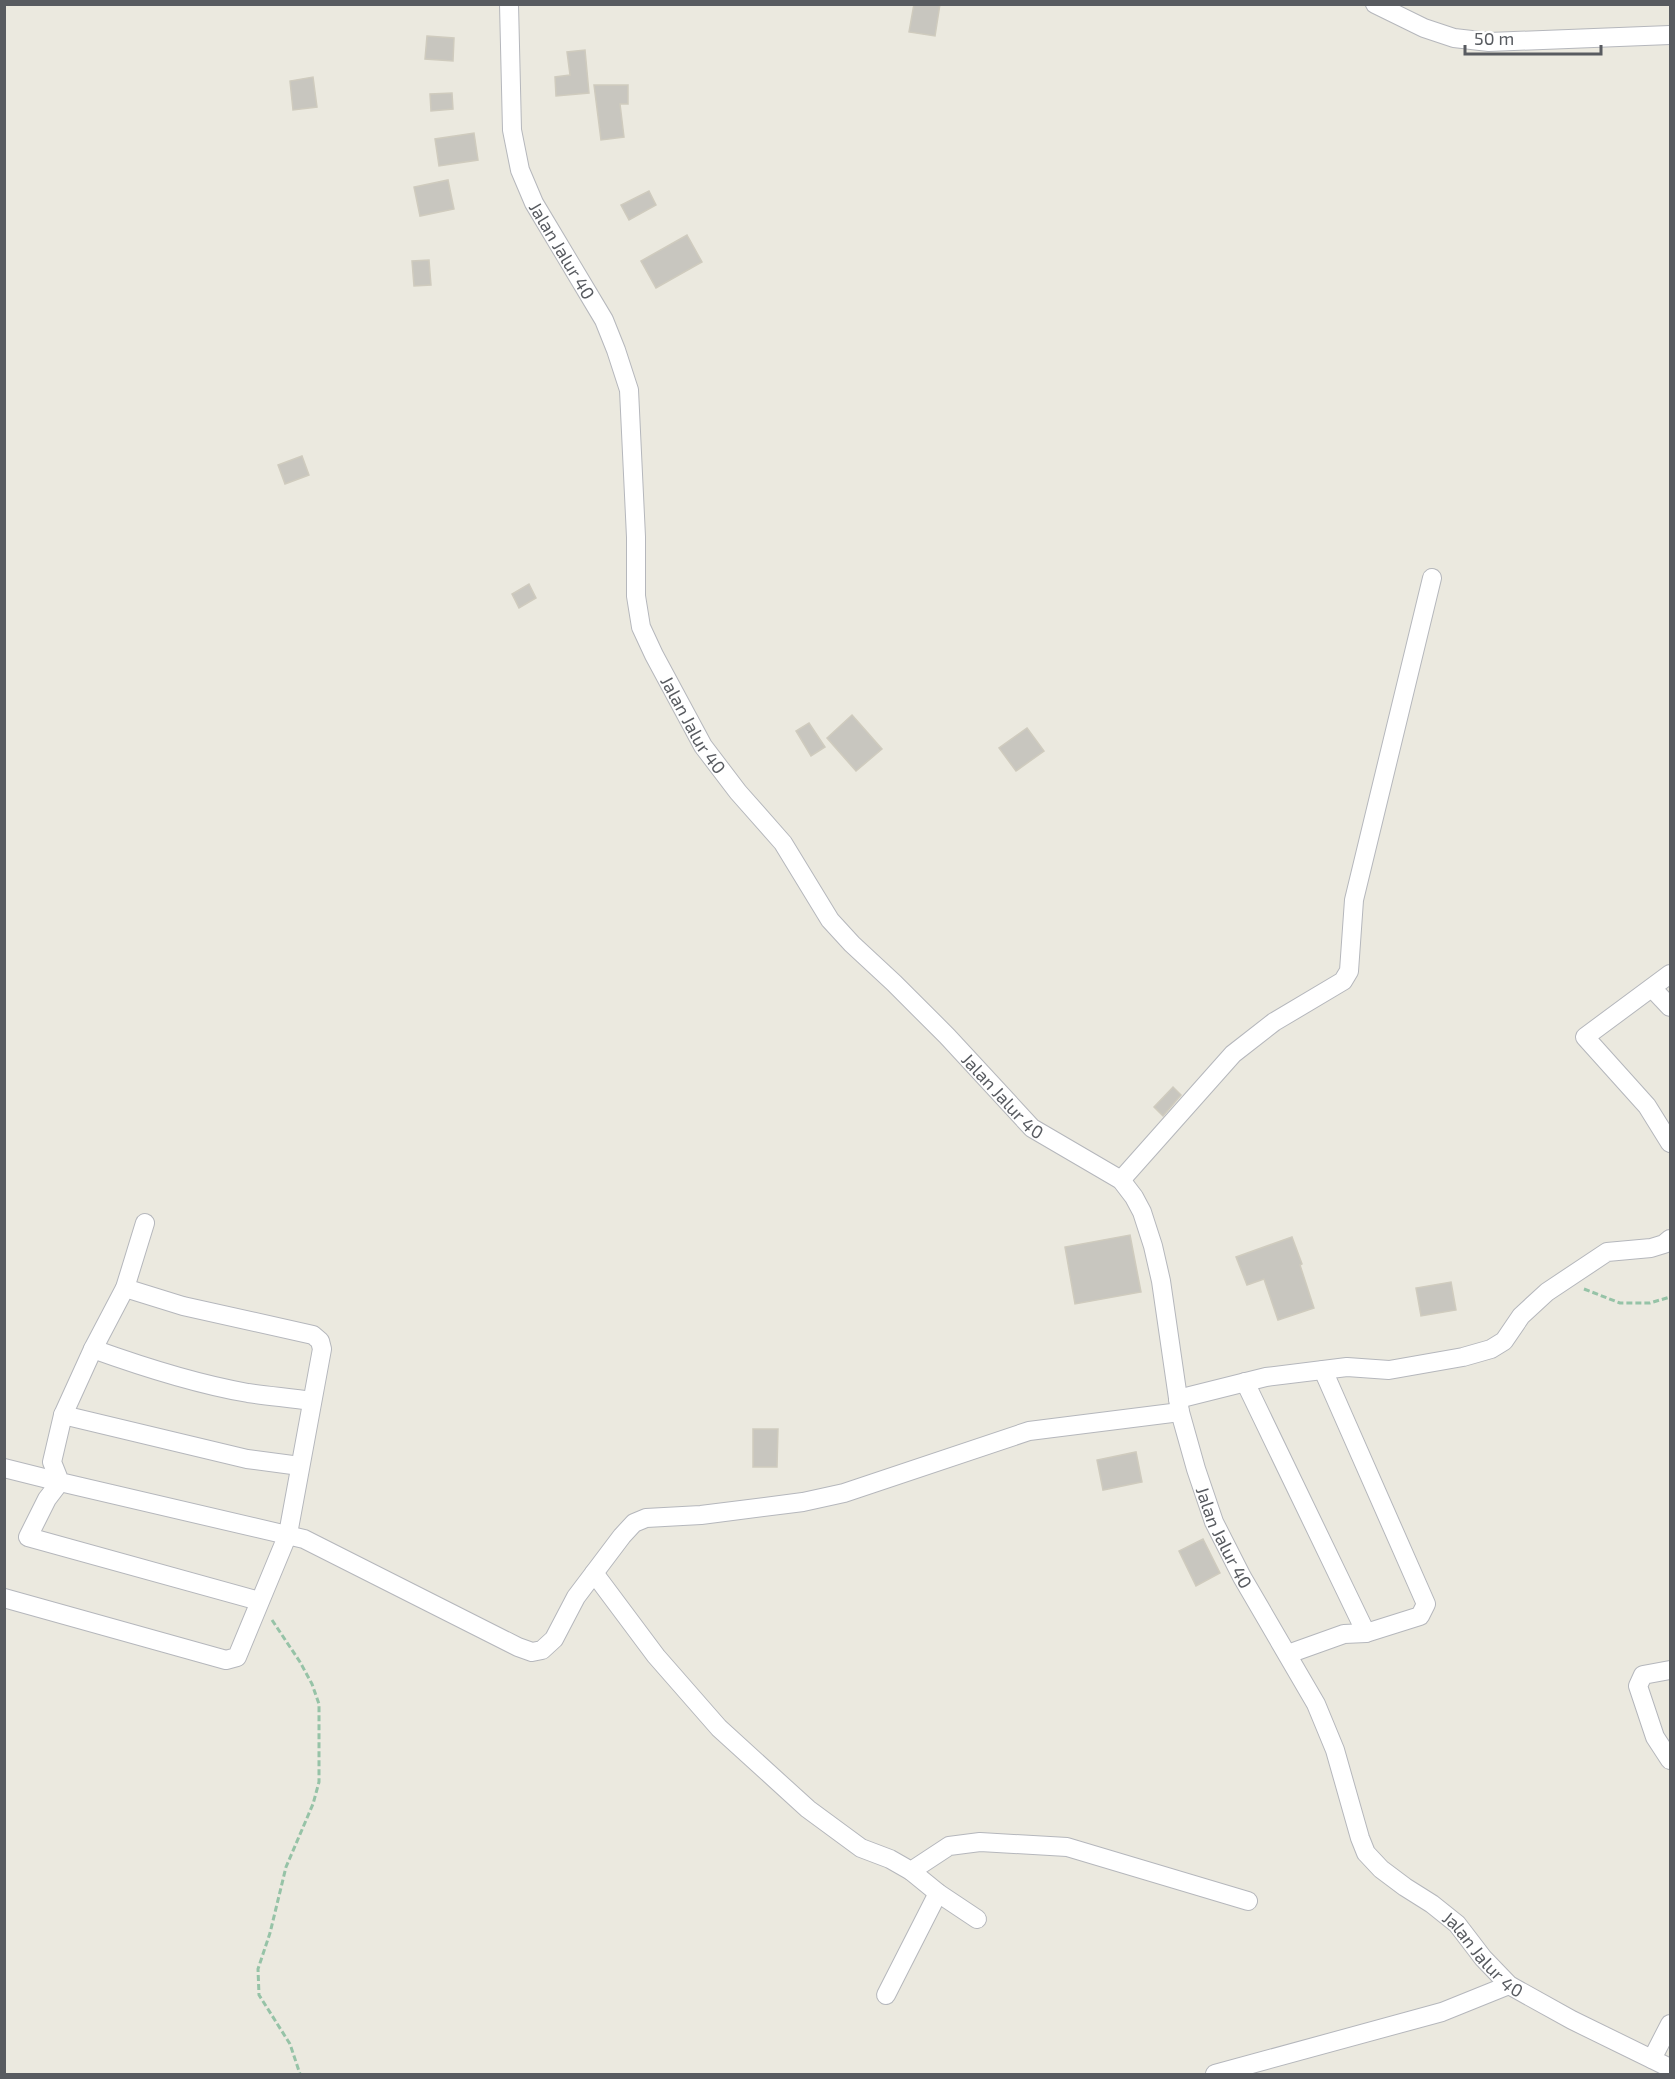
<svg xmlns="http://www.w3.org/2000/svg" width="1675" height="2079" font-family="'Exo 2',sans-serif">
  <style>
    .building { fill: #c8c6bf; stroke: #cfcbbe; stroke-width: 1.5 }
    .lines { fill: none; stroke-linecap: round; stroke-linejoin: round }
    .minor-casing { stroke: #b5b7bc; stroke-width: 20 }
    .path { stroke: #96c3a7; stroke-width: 3; stroke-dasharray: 6 3; stroke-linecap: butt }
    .minor { stroke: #fff; stroke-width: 18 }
    .labels { text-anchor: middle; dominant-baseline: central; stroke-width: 4.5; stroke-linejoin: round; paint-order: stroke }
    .street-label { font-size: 18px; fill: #585b60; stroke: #fff }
  </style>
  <rect width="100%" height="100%" fill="#ebe9df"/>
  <path class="building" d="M914,4H940L935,36L909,32Z
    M427,36L454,38L453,61L425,59Z
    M585,50L589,93L556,96L555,77L570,75L567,52Z
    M313,77L317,107L293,110L290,81Z
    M594,85H628V104H620L624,137L601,140Z
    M452,93L453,109L431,111L430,94Z
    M474,133L478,160L439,166L435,139Z
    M448,180L454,209L420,216L414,187Z
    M649,191L656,205L629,220L621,205Z
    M687,235L702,262L656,288L641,261Z
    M429,260L431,285L414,286L412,261Z
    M302,456L309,475L285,484L278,465Z
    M529,584L536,598L519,608L512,594Z
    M852,715L882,749L856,771L827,738Z
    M809,723L825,747L811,756L796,731Z
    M1027,728L1044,751L1016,771L999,748Z
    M1173,1087L1181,1095L1163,1116L1154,1107Z
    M1130,1235L1141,1292L1075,1304L1065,1247Z
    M1292,1237L1302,1264L1300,1265L1314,1308L1278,1320L1264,1279L1247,1285L1236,1257Z
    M1451,1282L1456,1310L1421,1316L1416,1288Z
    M753,1429H778L777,1467H753Z
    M1136,1452L1142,1482L1103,1490L1097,1460Z
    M1203,1539L1220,1573L1196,1586L1179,1551Z"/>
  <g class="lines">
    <defs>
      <g id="minor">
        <path id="s1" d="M509,4L512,130L520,170L534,203L604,320L616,350L629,390L636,537V596L641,627L654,655L703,746L738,792L783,843L830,920L852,944L894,983L947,1036L1032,1128L1121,1180L1134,1197L1142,1212L1153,1246L1161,1281L1180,1412L1196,1469L1214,1522L1242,1577L1316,1704L1335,1750L1360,1838L1366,1853L1381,1869L1405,1887L1432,1904L1457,1924L1483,1958L1509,1985L1572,2020L1670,2068"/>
        <path d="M1375,4L1424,28L1454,38L1489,42L1670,35"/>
        <path d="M1670,974L1585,1037L1647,1106L1670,1143"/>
        <path d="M1652,988L1670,1007"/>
        <path d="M1121,1180L1233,1054L1274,1022L1343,981L1349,971L1354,900L1432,578"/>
        <path d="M145,1223L125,1288L93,1349L63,1415L52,1462L60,1482L304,1539L518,1647L532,1652L542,1650L554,1639L576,1597L622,1536L634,1523L646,1518L701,1515L803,1502L844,1493L1029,1431L1180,1412"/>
        <path d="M93,1349C143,1367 196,1384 248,1393C269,1396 291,1398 312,1401"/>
        <path d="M1245,1382L1366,1633"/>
        <path d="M1178,1399L1266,1377L1347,1367L1389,1370L1463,1357L1491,1349L1504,1341L1521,1316L1547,1292L1607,1252L1651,1248L1664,1244L1670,1239"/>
        <path d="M63,1415L247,1459L300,1466"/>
        <path d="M4,1468L60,1482L47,1499L28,1537L259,1601"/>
        <path d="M594,1573L656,1656L719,1728L808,1809L861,1848L890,1859L911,1871L949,1846L980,1842L1067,1847L1248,1901"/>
        <path d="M4,1598L226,1660L237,1657L288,1534L322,1349L320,1341L313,1335L183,1306L125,1288"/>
        <path d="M1288,1654L1344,1634L1366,1633L1420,1616L1426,1604L1323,1370"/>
        <path d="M1670,1670L1643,1675L1638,1686L1655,1737L1670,1760"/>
        <path d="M911,1871L938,1893L977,1919"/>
        <path d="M886,1995L938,1893"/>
        <path d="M1652,2059L1670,2024"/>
        <path d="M1215,2074L1442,2012L1509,1985"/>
      </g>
    </defs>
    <use href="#minor" class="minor-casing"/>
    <path class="path" d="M1584,1289L1620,1303H1650L1670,1297
      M272,1620L300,1662L312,1684L319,1704V1782L313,1804L286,1867L270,1933L258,1969L259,1995L290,2044L300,2074"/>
    <use href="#minor" class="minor"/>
  </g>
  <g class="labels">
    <g class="street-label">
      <text stroke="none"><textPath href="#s1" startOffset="258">Jalan Jalur 40</textPath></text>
      <text stroke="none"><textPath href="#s1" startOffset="762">Jalan Jalur 40</textPath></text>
      <text stroke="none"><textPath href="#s1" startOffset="1248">Jalan Jalur 40</textPath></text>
      <text stroke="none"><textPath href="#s1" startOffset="1770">Jalan Jalur 40</textPath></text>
      <text stroke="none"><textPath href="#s1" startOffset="2274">Jalan Jalur 40</textPath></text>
    </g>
  </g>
  <rect width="1675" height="2079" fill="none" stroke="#585b60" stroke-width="12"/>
  <path d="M1465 45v9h136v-9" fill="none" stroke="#585b60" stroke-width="3"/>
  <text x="1474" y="45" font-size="18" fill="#585b60" stroke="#ffffff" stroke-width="4.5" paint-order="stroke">50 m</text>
</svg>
